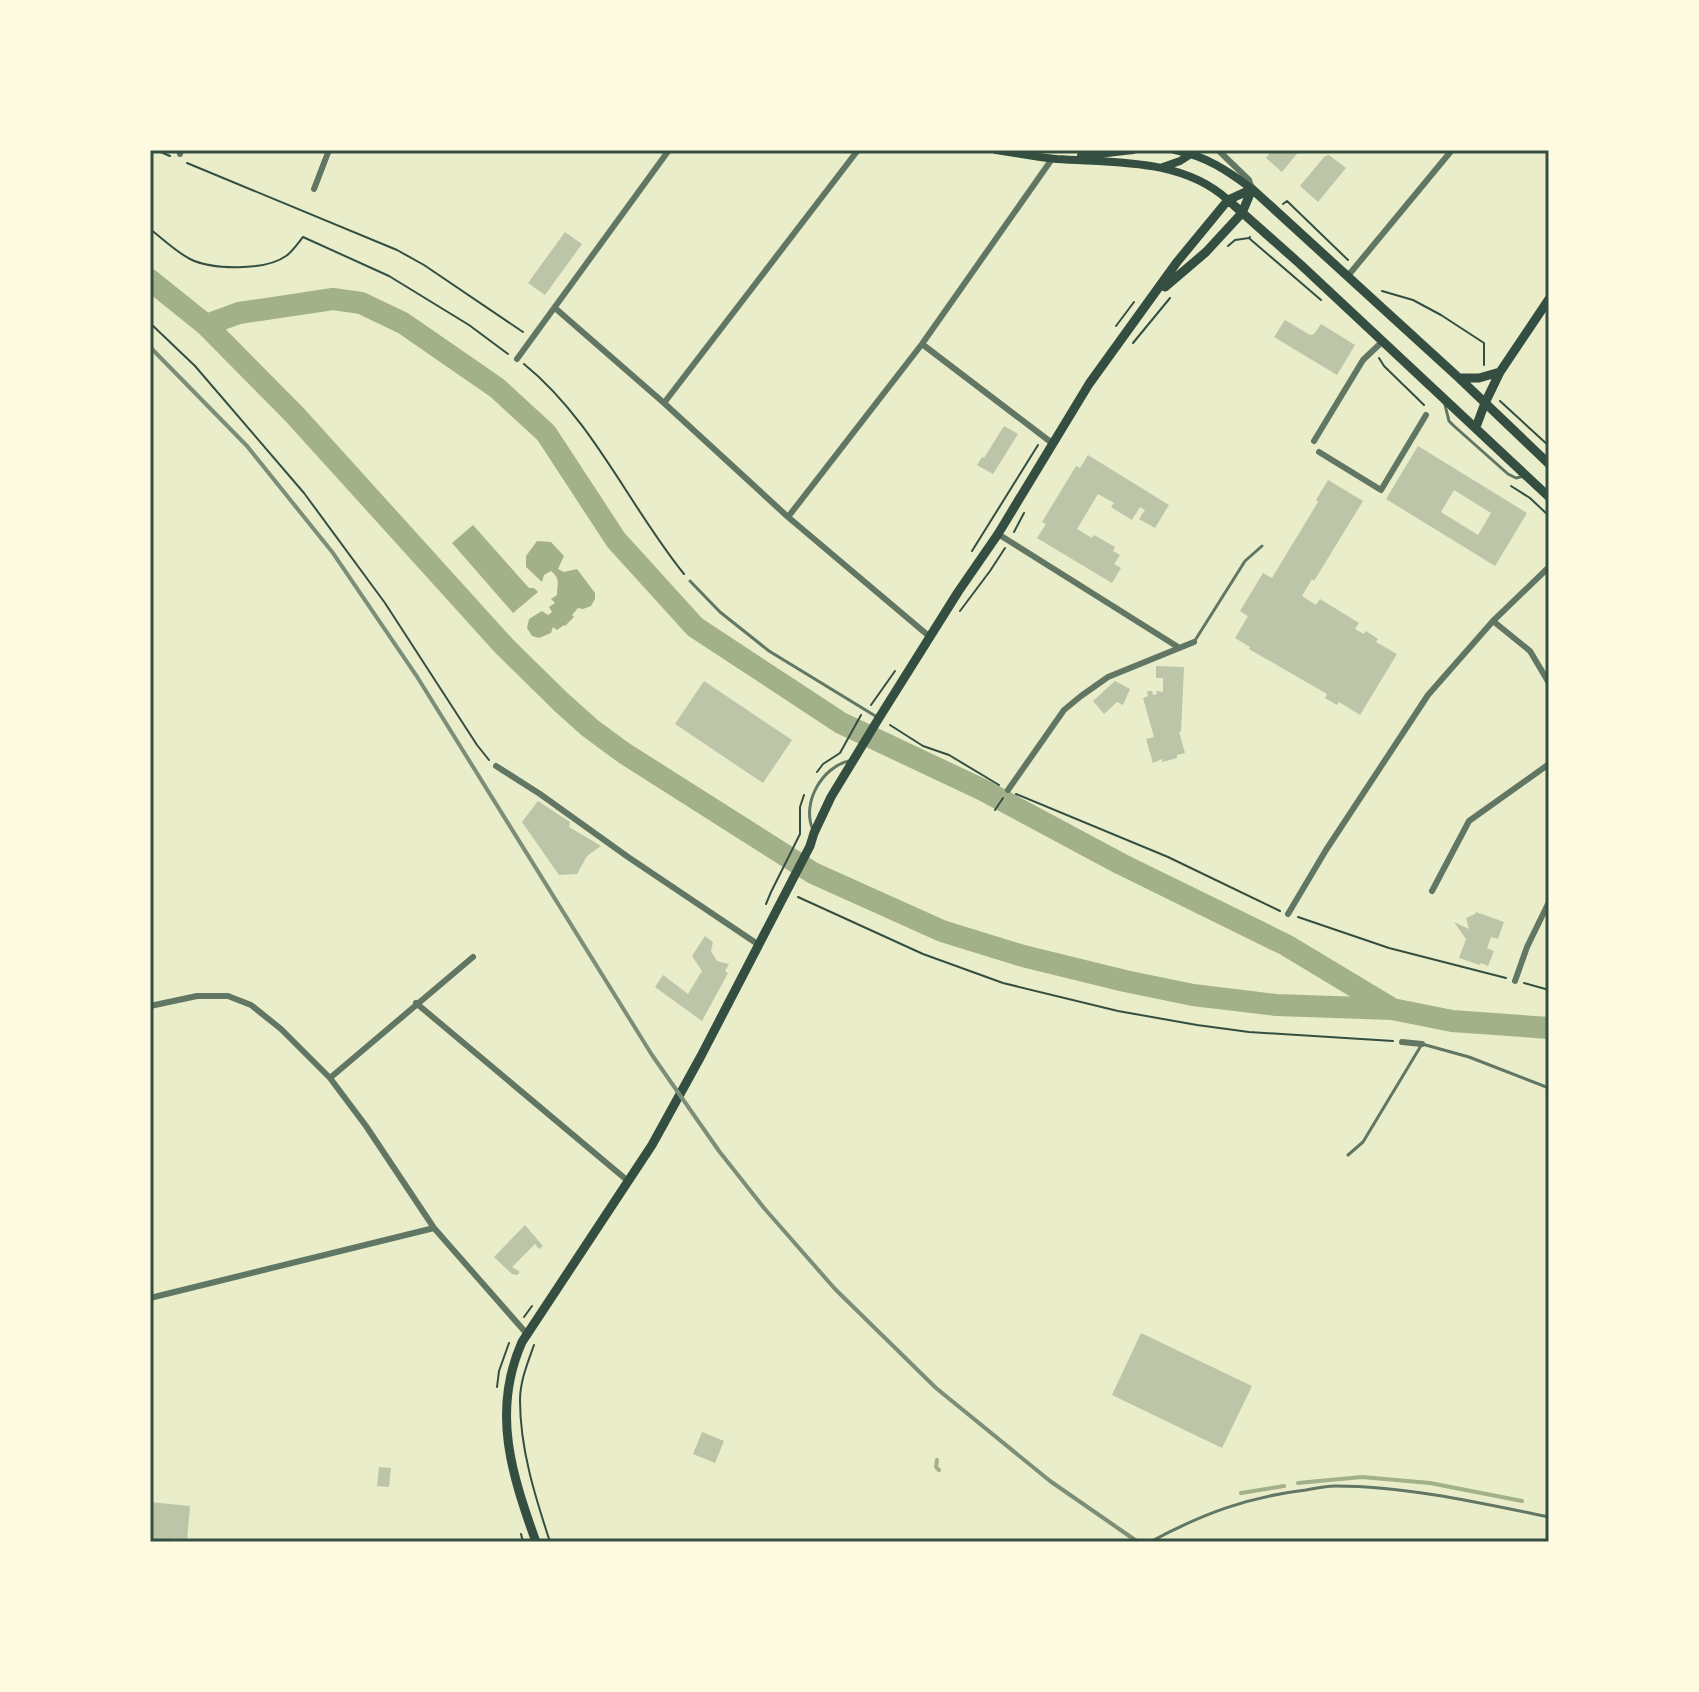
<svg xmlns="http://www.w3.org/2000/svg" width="1699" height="1692" font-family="'Public Sans',sans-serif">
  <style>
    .water { fill: #a3b18a }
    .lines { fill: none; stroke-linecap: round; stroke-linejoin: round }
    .stream { stroke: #a3b18a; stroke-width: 4 }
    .river { stroke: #a3b18a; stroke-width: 22 }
    .building { fill: #bcc5a7; fill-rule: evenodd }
    .path { stroke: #344e41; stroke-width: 2 }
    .service { stroke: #617663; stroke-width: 3 }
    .minor { stroke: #617663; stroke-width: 6 }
    .secondary { stroke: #344e41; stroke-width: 8 }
    .primary { stroke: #344e41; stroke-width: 9 }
    .rail { stroke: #7c8e77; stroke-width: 4 }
    .neatline { fill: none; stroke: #344e41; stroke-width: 3 }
  </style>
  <rect width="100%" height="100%" fill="#e9edc9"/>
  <path class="water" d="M473,525L529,588H534L538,592L513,613L452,543Z
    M537,541L551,542L564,556L558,569L564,572L577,569L595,593V599L591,606L583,609L578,608L572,615L574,617L565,626L564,625L557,630L553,627L551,633L539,638L532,636L527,628L529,619L542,611L548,615L552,612L549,607L555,603L551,599L557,595C557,584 561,579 551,571L544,575L542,582L526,567V556Z"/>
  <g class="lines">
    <path class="stream" d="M937,1460L936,1467L939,1470
      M1298,1483L1362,1477L1430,1483L1522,1501
      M1241,1493L1284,1486"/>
    <path class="river" d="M150,280L206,325L294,414L505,647L561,702L590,728L624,753L813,873L942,931L1023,956L1125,981L1193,995L1276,1005L1392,1009L1452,1021L1549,1028
      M206,325L239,313L333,299L361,303L403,323L497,388L546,433L616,540L695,627L841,723L983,790L1121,864L1286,945L1389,1007"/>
  </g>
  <path class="building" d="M1272,150H1300L1282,172L1266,158Z
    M1329,155L1346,168L1318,202L1300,186L1325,156Z
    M565,232L582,244L545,295L528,283Z
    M1285,320L1310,335L1314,334L1321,324L1355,345L1337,375L1274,337Z
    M1004,426L1018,434L993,474L977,465L982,457L984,458Z
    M1418,446L1527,513L1495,566L1386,499ZM1454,490L1491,513L1478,535L1441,512Z
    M1088,455L1169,505L1155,528L1139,519L1145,510L1140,507L1132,520L1111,507L1114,503L1098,494L1077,529L1092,538L1094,535L1115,547L1113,551L1120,555L1114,564L1121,568L1112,583L1037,538L1046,524L1042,522L1076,466L1080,468Z
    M1328,480L1363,501L1314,581L1312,579L1302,596L1316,605L1320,599L1359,623L1355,629L1364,634L1366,631L1378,639L1376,642L1397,654L1360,715L1339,702L1337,705L1325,698L1327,694L1249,649L1250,647L1235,638L1248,616L1240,611L1263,573L1272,578L1318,502L1316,500Z
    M1156,666L1184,667L1181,732H1179L1185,753L1177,755V758L1162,762V759L1153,763L1146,739L1154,737L1143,698L1148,696L1147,692L1149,691H1152L1153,695L1157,694L1156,691L1163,692V678H1156Z
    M704,681L792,740L763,783L675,724Z
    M1115,681L1130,689L1123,705L1117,702L1104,714L1093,701Z
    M538,801L570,822L569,827L601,846L587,856L577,874L559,875L522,822Z
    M1476,912L1504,922L1498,939L1491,937L1487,948L1494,951L1488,966L1481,963L1480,965L1459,958L1466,939L1454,922L1469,929L1466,918L1475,914Z
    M705,936L713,942L711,951L717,961L729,964L725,971L728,973L702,1021L655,987L663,975L688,994L702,971L692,956Z
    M525,1225L543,1246L539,1249L535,1244L512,1267L520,1272L517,1275L512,1274L494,1257Z
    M1141,1333L1252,1386L1222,1448L1112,1395Z
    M702,1432L724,1441L715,1463L693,1454Z
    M379,1467L391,1468L389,1487L377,1486Z
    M150,1502L190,1506L187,1540L174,1538V1542H150Z"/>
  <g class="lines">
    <path class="path" d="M156,150L170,156
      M187,163L397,250L424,265L523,332
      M1283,204L1287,201L1348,260
      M150,229C163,239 175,251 190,259C212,270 265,271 286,256C292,252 298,243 303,237L389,276L469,325L508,354
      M1250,239L1321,300
      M1228,246L1235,240L1249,238L1250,237
      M1382,291L1413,300L1441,315L1484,343V365
      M150,323L195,366L304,493L385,603L477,745L489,760
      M1116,326L1134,302
      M1133,343L1170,298
      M1379,358L1384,366L1424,405
      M524,364C593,420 629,506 684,574
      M1500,401L1549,446
      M1511,486L1530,498L1549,516
      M1014,532L1024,513
      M972,551L1038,445
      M960,611L990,571L1005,548
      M871,705L895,671
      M890,725L923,746L949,755L999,785
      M817,772L823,764L840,753L861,715
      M1016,794L1168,857L1280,911
      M995,810L1003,798
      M798,897L923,954L1003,983L1118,1011L1197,1025L1249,1032L1393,1041
      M766,904L771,892L800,834V807L804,795
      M1298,917L1389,948L1506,978
      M1524,983L1549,990
      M524,1317L532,1306
      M534,1345C528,1362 520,1381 520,1400C520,1449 535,1496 550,1542
      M497,1387L499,1371L509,1343
      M521,1534L523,1542"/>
    <path class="service" d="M1445,405L1449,421L1454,426L1508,474L1516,478L1524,476
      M690,581L720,612L769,651L877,717
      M1194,642L1245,561L1262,546
      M813,830C801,803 822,767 849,761
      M1348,1155L1363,1142L1422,1044L1469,1057L1549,1088
      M1150,1542C1202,1514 1247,1497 1306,1490C1316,1488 1326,1486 1336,1486C1406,1486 1481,1503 1549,1517"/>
    <path class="minor" d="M1218,150L1249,180L1252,189
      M180,154L181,150
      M314,189L329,150
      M1347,277L1452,150
      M555,308L664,403L788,517L930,637
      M922,344L1052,443
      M517,359L669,150
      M664,403L858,150
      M1314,441L1363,360L1383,341
      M1319,452L1381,490L1426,415
      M788,517L922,344L1052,159
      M998,534L1178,647
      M1493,621L1530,651L1549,683
      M496,766L540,794L628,857L759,945
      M1008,790L1064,710L1081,696L1108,677L1194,642
      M1432,891L1469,821L1549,764
      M1288,914L1326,850L1428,695L1493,621L1549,567
      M1515,981L1527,947L1549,902
      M416,1003L628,1181
      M150,1006L197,996H228L251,1005L281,1029L330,1078L366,1126L434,1228L527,1334
      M1402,1042L1422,1044
      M330,1078L473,957
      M150,1298L434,1228"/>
    <path class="secondary" d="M996,150C1016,153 1037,157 1057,159C1114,163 1182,158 1228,200
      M1175,150C1206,156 1228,171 1252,189
      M1081,156L1133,150
      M1163,167L1180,161L1194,152"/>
    <path class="primary" d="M1252,189L1459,378L1549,464
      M1228,200L1300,264L1549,497
      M1165,287L1206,252L1242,213L1252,189
      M1459,378H1479L1500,372
      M1476,427L1485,403L1500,372L1549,299
      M536,1542C512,1475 491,1412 522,1342L652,1145L701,1056L810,846L814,833L831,797L879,718L958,592L998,534L1089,384L1177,262L1228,200L1252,189"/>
    <path class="rail" d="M150,347L247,446L333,553L416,675L652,1055L719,1151L764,1208L835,1289L936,1388L1050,1481L1138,1542"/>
  </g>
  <rect width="1699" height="1692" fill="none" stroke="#fefae0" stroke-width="304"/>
  <rect x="152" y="152" width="1395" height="1388" class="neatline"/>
</svg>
